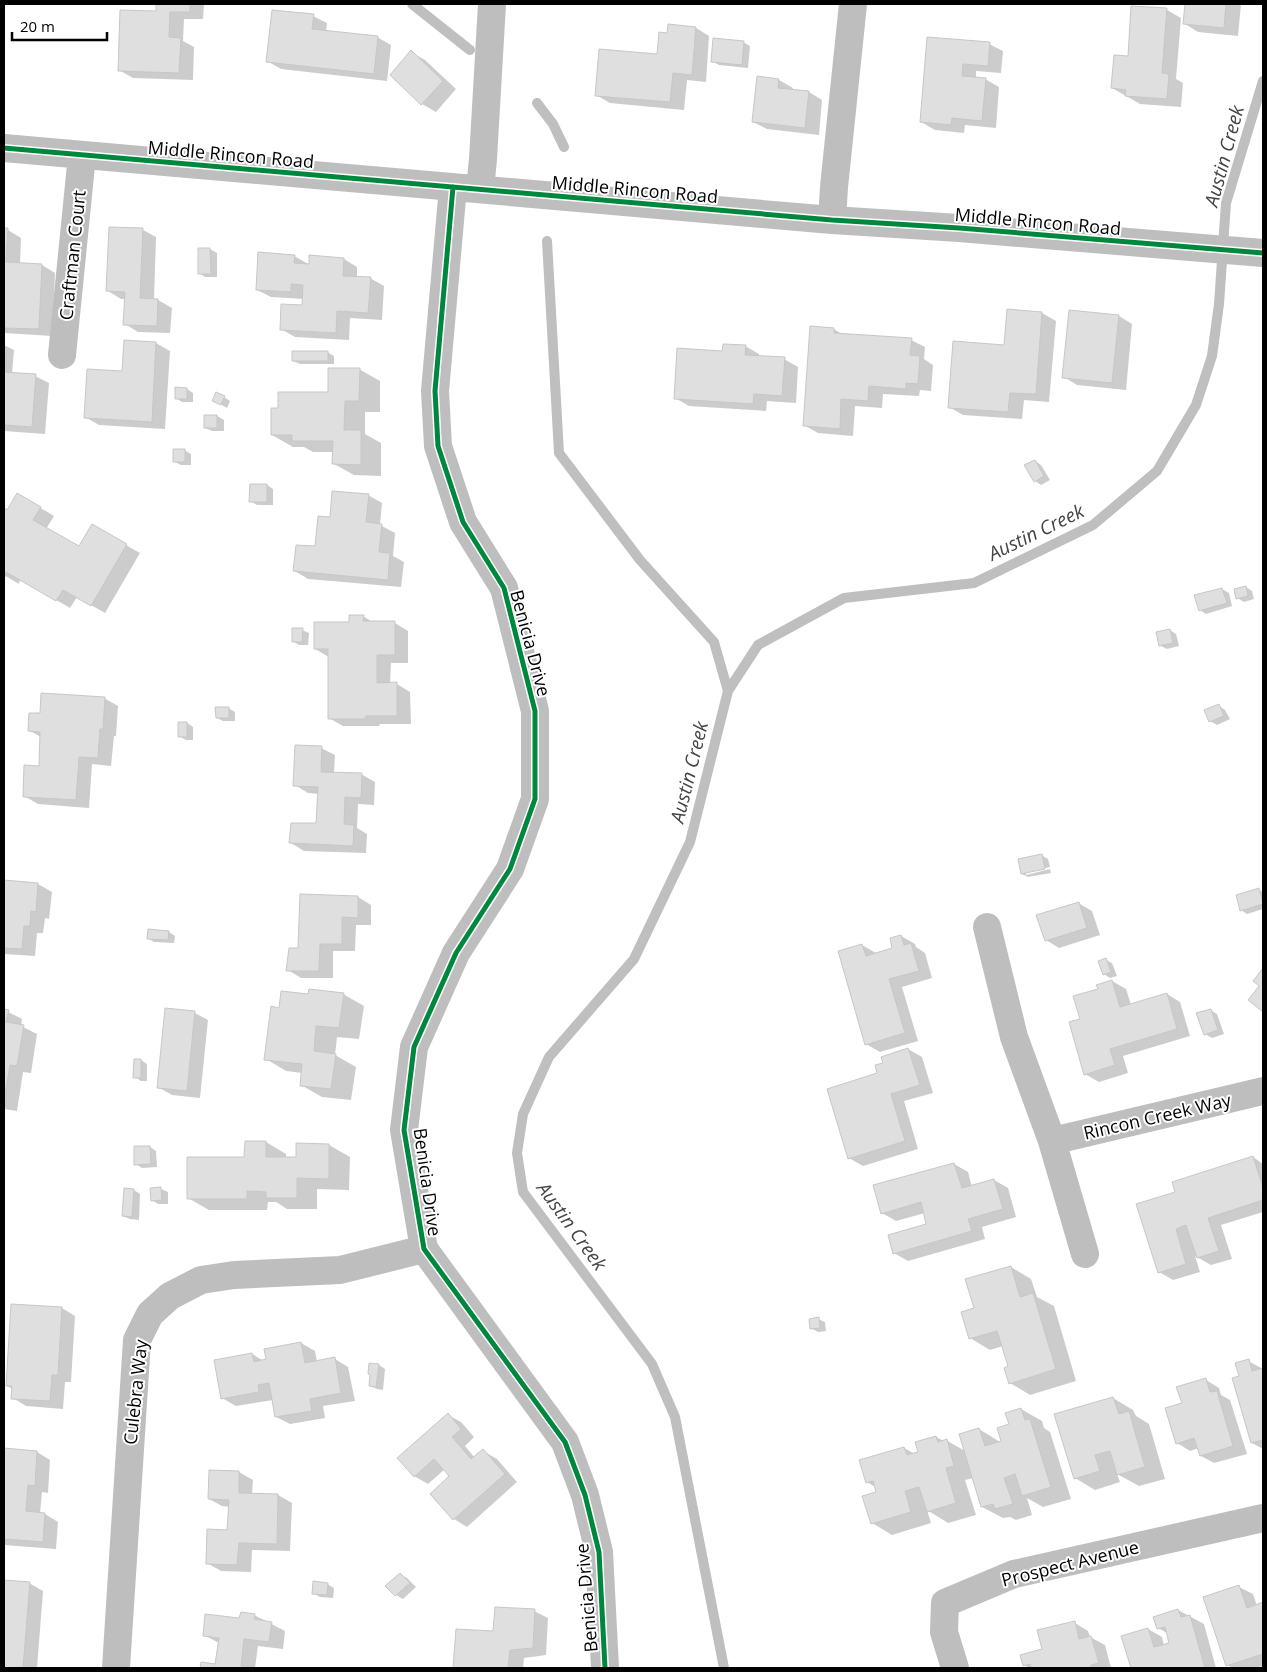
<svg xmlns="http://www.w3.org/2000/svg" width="1267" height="1672" font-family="'Open Sans',sans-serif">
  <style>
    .shadow { fill: #0003 }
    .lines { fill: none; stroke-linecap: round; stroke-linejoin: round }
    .stream { stroke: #bfbfbf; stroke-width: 10 }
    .building { fill: #dfdfdf; stroke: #c7c7c7 }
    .minor { stroke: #bebebe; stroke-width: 28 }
    .cycleway-casing { stroke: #fff; stroke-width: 8 }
    .cycleway { stroke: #00873e; stroke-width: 5 }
    .labels { text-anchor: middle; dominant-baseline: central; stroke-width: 4; stroke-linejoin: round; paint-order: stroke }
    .street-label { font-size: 18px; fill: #000; stroke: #fff }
    .water-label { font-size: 19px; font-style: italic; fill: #444; stroke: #fff }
  </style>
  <rect width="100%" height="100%" fill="#fff"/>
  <path class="shadow" d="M158,4H204L203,19H184L183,41L194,47L193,80L133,78L119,70L157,12Z
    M1187,4H1241L1238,36L1198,32L1185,24Z
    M1132,7L1167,10L1181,18L1176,79L1183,83L1181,107L1140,104L1112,88L1129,57Z
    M313,16L327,23L326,31L377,37L391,45L387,81L281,69L267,61Z
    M696,28L709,36L706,82L687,80L684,110L610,103L596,95L658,56L668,34Z
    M928,38L989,44L1003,51L1001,73L976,71V78L985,79L999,87L996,128L965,125L964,133L935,130L921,122Z
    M743,42L750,46L748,68L719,65L712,61Z
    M411,52L425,60L456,89L436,112L422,104Z
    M758,77L779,80L793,88L792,90L809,92L822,100L819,135L767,129L753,122Z
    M4,229L8,230L21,238L20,264L42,265L55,273L52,336L4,333Z
    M143,230L156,237L154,300H158L172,308L170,333L138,332L125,324L126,299H121L108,291Z
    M210,249L217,253V277H205L199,273V250Z
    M294,256L310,265L344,259L357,267V278H370L384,286L382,320L350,318L349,340L295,337L281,329L304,307V299L271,297L257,290Z
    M1008,311L1042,313L1056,321L1049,402L1024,400L1022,419L963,415L949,407L1005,347Z
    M1119,316L1132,324L1126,390L1077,385L1064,377Z
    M834,329L843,335L911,340L925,347L924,359L933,365L931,391L920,390L919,396L883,394L882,408L855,406L853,436L818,433L804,425Z
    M125,342L156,343L170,351L165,429L99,425L85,417L123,372Z
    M4,345L14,350L12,374L35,376L49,383L45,434L4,431Z
    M745,346L759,354V357L784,359L798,367L796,403L767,401L766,411L689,406L675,398L723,352Z
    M327,352L334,356V364H300L293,361Z
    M359,369L380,381V412H365V434L381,443V476L354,475L334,464V452H313L304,447H293L272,435L279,410L329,393Z
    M187,389L193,393V402H182L176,398Z
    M224,397L230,401L227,408L220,404Z
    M205,416H217L224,420V431H212L205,428Z
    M184,450L191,454V465H181L175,462Z
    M1035,461L1041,465L1050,480L1041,485L1035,481Z
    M267,485L273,489V505H257L250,501Z
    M17,494L54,516L46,529L79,548L92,526L140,553L105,613L77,597L70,608L20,579L19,584L4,575V511L5,509L8,511Z
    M368,495L382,503L380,525L395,533L393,556L404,562L401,587L308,579L295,571L316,548L331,518Z
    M1246,587L1252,591L1254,599L1244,602L1237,598Z
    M1222,589L1229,593L1232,606L1206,614L1200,610Z
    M363,616L374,623H395L408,631V663H391L390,684H397L410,692L411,724H380L379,726H343L329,718V657L315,649L350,623Z
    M302,630L309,633L308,645H299L293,641Z
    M1170,630L1176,634L1179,646L1167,649L1161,646Z
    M104,698L118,706L116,736H114L111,766L92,764L89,808L38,804L24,796L40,767L41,737L30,731L41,715Z
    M1219,706L1225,710L1230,719L1217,725L1210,721Z
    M228,708L235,712V721H223L217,718Z
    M187,723L193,727V740H186L179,736Z
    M321,748L335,755L334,773L361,774L375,782L374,805L358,804L357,828L367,834L366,853L304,851L291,843L318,824L319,794L308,793L295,785Z
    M1041,855L1048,859L1050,867L1026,872V875L1050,869L1051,873L1028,877L1022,874Z
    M4,882L38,884L52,892L49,919L45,918L43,933H37L35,956L4,954Z
    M1259,890L1263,892V909L1247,914L1241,910Z
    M358,897L371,905V925H356L355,951H333V978H301L288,970L300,949Z
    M1078,903L1092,911L1100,935L1059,948L1046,940Z
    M169,932L175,936L174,943L154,942L148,938Z
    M901,936L915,944L916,947L925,953L932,978L902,987L918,1041L880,1052L866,1044L862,945L876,953L894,949Z
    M1106,960L1112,963L1117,976L1110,978L1104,974Z
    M1112,981L1126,989L1131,1005L1167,994L1180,1002L1190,1036L1123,1056L1128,1073L1099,1082L1085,1074L1081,1020L1099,990Z
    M343,994L364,1006L359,1039L337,1037L335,1055L356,1067L351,1100L322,1097L301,1085L303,1073L286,1071L266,1059L280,1009L309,995Z
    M1210,1010L1217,1014L1224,1034L1212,1038L1205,1034Z
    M4,1011L8,1012L22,1019L21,1026L37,1034L31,1073L23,1072L17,1111L4,1109Z
    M195,1013L208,1020L200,1098L172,1095L158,1087Z
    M908,1049L922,1057L933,1093L904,1101L918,1149L863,1166L849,1158L879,1074L885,1063Z
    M141,1060L147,1064V1081H141L135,1077Z
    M266,1142L286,1154V1159H297L329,1145L350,1157L349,1190L317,1189V1209H287L276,1202H268L267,1210H209L188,1198Z
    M150,1147L156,1151L157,1167L142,1168L136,1164Z
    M1253,1157L1263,1164V1212L1221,1225L1232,1259L1211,1265L1195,1256L1200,1272L1173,1280L1159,1272L1177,1192Z
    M954,1164L968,1172L972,1187L994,1180L1008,1188L1016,1217L982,1227L985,1239L908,1261L894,1253L928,1224L925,1213L896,1221L882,1213Z
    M161,1189L168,1192V1204H158L152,1200Z
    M134,1190L140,1194L139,1220L130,1219L123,1216Z
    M1011,1267L1031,1279L1037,1297L1054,1306L1076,1381L1030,1395L1010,1383L1009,1367L1003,1346L990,1350L970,1338L975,1309Z
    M62,1308L75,1316L71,1382H65L63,1409L26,1406L13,1398V1389L7,1386Z
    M818,1319L825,1322L826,1331L818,1332L811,1328Z
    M301,1343L315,1351L317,1362L335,1359L348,1367L355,1401L323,1406L325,1418L290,1424L276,1417L273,1400L236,1406L222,1398L252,1354L264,1361Z
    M1248,1361L1263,1369V1449L1252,1443Z
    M379,1365L385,1369L383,1390L377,1389L370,1386Z
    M1206,1380L1219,1388L1221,1395L1230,1400L1247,1454L1214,1463L1201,1456L1199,1448L1190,1451L1177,1443L1183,1404Z
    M1113,1398L1133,1410L1136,1416L1149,1424L1165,1479L1139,1486L1117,1474L1120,1482L1095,1490L1075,1478Z
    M1021,1409L1042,1421L1044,1428L1050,1432L1071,1499L1043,1507L1027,1498L1032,1515L1016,1520L1010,1517L1003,1518L982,1507L973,1478L965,1480L976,1515L948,1523L927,1510L931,1523L892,1535L872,1523L878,1493L875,1487L867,1482L904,1448L915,1454L920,1453L936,1437L944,1441L946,1440L965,1451L979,1429L1000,1442H1002L1010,1425Z
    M448,1415L461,1422L474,1437L465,1446L475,1458L483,1451L497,1459L517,1482L467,1527L454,1519L451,1476L445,1469L428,1484L414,1476Z
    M4,1450L37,1452L50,1460L48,1493L42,1492L40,1513L45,1514L58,1522L56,1549L4,1545Z
    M239,1472L253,1480L252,1494L278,1495L292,1503L290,1551L252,1550L251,1572L221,1571L207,1563L229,1531L230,1507L222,1506L209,1499Z
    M400,1574L407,1578L416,1587L403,1599L396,1595L387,1586Z
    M4,1581L29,1583L43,1591L37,1668H4Z
    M327,1584L334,1588L333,1598L320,1597L313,1593Z
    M1239,1587L1253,1594L1257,1606L1263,1604V1666L1255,1668H1233L1227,1665Z
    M1178,1610L1204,1624L1216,1668H1132L1123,1636L1148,1629L1162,1637L1164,1646L1171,1644L1167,1633L1158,1628Z
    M534,1611L548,1618L546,1655L524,1658L523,1668H454L457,1630L494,1633Z
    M254,1615L285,1631L283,1649L258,1646L255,1668H201L202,1664L217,1665L219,1643L204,1635L239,1619Z
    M1075,1623L1088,1631L1090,1637L1105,1645L1111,1668H1029L1024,1665Z"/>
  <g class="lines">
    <path class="stream" d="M412,4L470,50
      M537,103L553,124L564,147
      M547,241L559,453L640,560L714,642L728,691
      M724,1668L675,1417L652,1364L523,1192L517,1153L523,1114L549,1057L634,959L690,842L728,691L758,645L844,598L974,583L1093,525L1157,471L1196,405L1212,356L1219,304L1226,203L1263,81"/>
  </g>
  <path class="building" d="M156,4H190V12H170L169,37L181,38L179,73L118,71L120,10L156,11Z
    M1185,4H1226L1224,28L1183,24Z
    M1131,6L1167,8L1162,73L1169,74L1167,99L1125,96L1126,90L1111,88L1114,55L1128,56Z
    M272,10L314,14L312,29L378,36L374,74L266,62Z
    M668,24L696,27L692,75L673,73L670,102L595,96L599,49L657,54L659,32L667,33Z
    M927,37L990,42L988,66L963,64L962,76L986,78L982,121L952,118L951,125L920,122Z
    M713,38L744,41L742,65L711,62Z
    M411,50L443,81L421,105L390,75Z
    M757,76L779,79L778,88L809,91L805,128L752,122Z
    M109,227L143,228L140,298L158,299L157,326L123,325L125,292L106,291Z
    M4,228H8L6,262L42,264L39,329L4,328Z
    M198,248H210L211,274H198Z
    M258,252L295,255L294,263L309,264V255L344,258L343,276L371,277L368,313L337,311L336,333L280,330L281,304L302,305L303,285L291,284V292L256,290Z
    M1007,309L1042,312L1036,394L1010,393L1008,412L948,408L953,341L1004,345Z
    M1069,310L1119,315L1112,383L1062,378Z
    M810,326L834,328V333L912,338L910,355L920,356L918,384L906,383V389L869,386L868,401L841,399L840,429L803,426Z
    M124,340L156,342L152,422L84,418L87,369L122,371Z
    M723,344L746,345L745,355L785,357L782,396L754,394L753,404L674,399L677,348L722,351Z
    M292,351H328V361H292Z
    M328,368H360L359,401H345L344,430H361V465L332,464L333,441H292V435H271V408H278V392H328Z
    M4,372L36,374L32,427L4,425Z
    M175,387L187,388V399H175Z
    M216,392L225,396L221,405L212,401Z
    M204,415H217V428H204Z
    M173,449H185V462H173Z
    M1035,460L1044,476L1034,482L1024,465Z
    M250,484H267V502H249Z
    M332,491L369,494L366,522L382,524L379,552L390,553L388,580L293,571L296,545L315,546L318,516L330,517Z
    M17,493L41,507L33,520L79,546L92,524L127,544L91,606L63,590L56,601L6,572L5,577H4V507L7,510Z
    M1246,586L1248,596L1236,599L1234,589Z
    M1222,588L1227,603L1199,611L1194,595Z
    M349,615H364L363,621H395V655H377V683L397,682V716H366L365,719H328V649H314V622H349Z
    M292,628H303L302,642H292Z
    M1170,629L1173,643L1159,646L1156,632Z
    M41,693L105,697L103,729H100L98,758L79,757L76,800L23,797L24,765L39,766L40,732L28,731L29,713H40Z
    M1219,704L1224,716L1209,722L1204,710Z
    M215,707H229V718H216Z
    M178,722H187V737H178Z
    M295,745L322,746L321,772L362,773L361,798L345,797L344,824L354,825L353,846L289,843L291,823H316L318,787L293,786Z
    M1042,854L1045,869L1021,874L1018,859Z
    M4,880L38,883L36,912L31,911L30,926H24L22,949L4,948Z
    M1259,888L1263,904L1240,911L1236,895Z
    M300,894L358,896V918L342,917V944H320L319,971H286L289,948H298Z
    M1079,902L1087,928L1045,941L1036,915Z
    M148,929L169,931L168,940L147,939Z
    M901,935L904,945L911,943L919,971L889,979L905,1033L865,1045L838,951L862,944L866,956L892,948L890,938Z
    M1106,958L1111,972L1103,975L1098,961Z
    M1263,968V1012L1248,1000L1259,986L1253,981Z
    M1112,980L1120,1007L1167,993L1177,1029L1110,1049L1115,1065L1084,1075L1069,1022L1080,1019L1073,996L1098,989L1096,985Z
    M309,989L344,993L339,1028L316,1026L314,1051L336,1054L331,1089L300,1086L302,1064L264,1060L271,1006L279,1008L281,991L308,994Z
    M165,1008L195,1011L187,1091L157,1088Z
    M4,1009L9,1010L6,1022L24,1025L17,1066L10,1065L4,1100Z
    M1211,1009L1218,1030L1204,1035L1196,1013Z
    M908,1048L920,1085L891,1094L905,1141L848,1159L827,1089L877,1073L875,1065L883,1063L881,1057Z
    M134,1059H141V1078H133Z
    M245,1141H266V1157H296V1143L329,1144V1179L297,1178V1198H266V1192L247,1191V1199H187V1157H244Z
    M134,1146H150L151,1164L134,1165Z
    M1253,1156L1263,1188V1200L1208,1218L1219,1251L1197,1258L1186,1225L1176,1229L1186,1264L1158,1273L1136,1204L1175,1192L1172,1182Z
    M954,1163L962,1188L994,1179L1003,1209L968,1219L972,1231L893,1254L888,1235L926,1224L921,1202L881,1214L873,1185Z
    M161,1187L162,1200L151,1201L150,1188Z
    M124,1188L134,1189L132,1217L122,1216Z
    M1011,1266L1020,1297L1033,1293L1056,1369L1009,1384L1004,1368L1008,1366L997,1331L969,1339L961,1312L974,1308L965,1279Z
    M11,1304L62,1307L58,1375H52L50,1401L11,1399L12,1386H6Z
    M819,1317L820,1328L810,1329L809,1319Z
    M301,1342L305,1363L335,1357L341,1393L310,1399L312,1411L275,1417L269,1383L258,1385L259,1392L221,1399L214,1360L252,1353L254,1362L266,1359L264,1349Z
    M1249,1359L1252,1371L1263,1368V1440L1251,1443L1232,1378L1239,1376L1235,1363Z
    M369,1363L379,1364L376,1387L369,1386L370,1375L368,1374Z
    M1206,1378L1210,1392L1217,1391L1233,1446L1200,1456L1194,1438L1176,1444L1165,1408L1182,1403L1176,1387Z
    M1113,1397L1119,1414L1129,1411L1145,1467L1117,1475L1110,1451L1095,1455L1100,1471L1074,1479L1054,1414Z
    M1021,1408L1025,1420L1030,1419L1051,1487L1022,1496L1015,1474L1004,1478L1013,1504L995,1509L993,1504L981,1507L959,1434L979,1428L985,1446L1001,1441L997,1428L1009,1424L1005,1413Z
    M448,1413L461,1429L452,1437L471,1459L483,1449L505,1474L453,1520L430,1494L449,1476L434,1459L414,1477L397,1458Z
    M936,1436L938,1442L947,1439L954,1466L946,1468L956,1503L927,1512L919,1487L905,1491L911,1512L871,1524L862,1496L876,1492L873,1481L866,1483L859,1460L904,1447L907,1455L918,1452L915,1442Z
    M4,1448L37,1451L35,1486L28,1485L26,1511L45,1513L43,1542L4,1539Z
    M209,1470L239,1471V1493L278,1494L277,1544L239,1543L237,1565L206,1564L207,1529L227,1530L229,1500L208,1499Z
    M400,1573L410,1583L395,1596L385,1586Z
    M4,1580L30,1582L23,1668H4Z
    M313,1581L328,1583L327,1595L312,1594Z
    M1239,1585L1247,1608L1263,1602V1656V1654L1226,1666L1203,1597Z
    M495,1607L535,1609L533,1648L510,1650L508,1668H453L456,1629L493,1631Z
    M1178,1609L1181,1617L1190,1615L1205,1668H1131L1121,1636L1148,1628L1154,1647L1169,1643L1165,1627L1157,1629L1153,1617Z
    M241,1612L255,1614L254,1619L272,1622L269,1642L244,1639L241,1666L261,1668H200L201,1662L215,1664L219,1638L203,1636L205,1614L239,1618Z
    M1075,1621L1079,1639L1091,1636L1099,1663L1091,1665V1668H1031L1030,1664L1023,1666L1020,1655L1042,1649L1037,1630Z"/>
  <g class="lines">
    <path class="minor" d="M4,148L659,205L832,220L959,228L1263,253
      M453,187L435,391L438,446L463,522L504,588L535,711V799L510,869L456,953L414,1047L404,1130L424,1249L565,1442L585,1495L599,1552L605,1668
      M480,189L483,159L492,4
      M832,220L834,187L853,4
      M62,355L82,155
      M987,927L1014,1037L1052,1141L1085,1254
      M1052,1141L1263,1091
      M116,1668L137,1340L150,1314L170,1296L201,1280L234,1275L340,1270L424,1249
      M955,1668L944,1632L945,1603L1014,1574L1263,1518"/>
    <defs>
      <path id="cycleway" d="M4,148L659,205L832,220L959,228L1263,253
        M453,187L435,391L438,446L463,522L504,588L535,711V799L510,869L456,953L414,1047L404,1130L424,1249L565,1442L585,1495L599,1552L605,1668"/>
    </defs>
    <use href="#cycleway" class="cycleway-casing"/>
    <use href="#cycleway" class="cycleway"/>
  </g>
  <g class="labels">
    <g class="street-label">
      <text transform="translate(231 154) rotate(5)">Middle Rincon Road</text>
      <text transform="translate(635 189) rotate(5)">Middle Rincon Road</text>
      <text transform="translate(1038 221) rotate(5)">Middle Rincon Road</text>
      <text transform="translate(72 255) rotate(-84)">Craftman Court</text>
      <text transform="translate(531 643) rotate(75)">Benicia Drive</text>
      <text transform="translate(1157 1116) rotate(-13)">Rincon Creek Way</text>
      <text transform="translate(428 1182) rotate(82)">Benicia Drive</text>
      <text transform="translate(135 1392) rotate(-84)">Culebra Way</text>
      <text transform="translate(1070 1563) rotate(-14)">Prospect Avenue</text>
      <text transform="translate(586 1598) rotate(-95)">Benicia Drive</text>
    </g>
    <g class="water-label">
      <text transform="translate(1224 156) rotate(-75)">Austin Creek</text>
      <text transform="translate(1036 532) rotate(-26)">Austin Creek</text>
      <text transform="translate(689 772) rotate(-76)">Austin Creek</text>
      <text transform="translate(572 1226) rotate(54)">Austin Creek</text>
    </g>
  </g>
  <rect width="1267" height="1672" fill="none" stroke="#000000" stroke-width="10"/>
  <path d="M12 32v8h95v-8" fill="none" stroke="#000000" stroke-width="2.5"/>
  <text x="20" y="32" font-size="15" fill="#000000" stroke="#ffffff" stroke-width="4" paint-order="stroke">20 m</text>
</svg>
